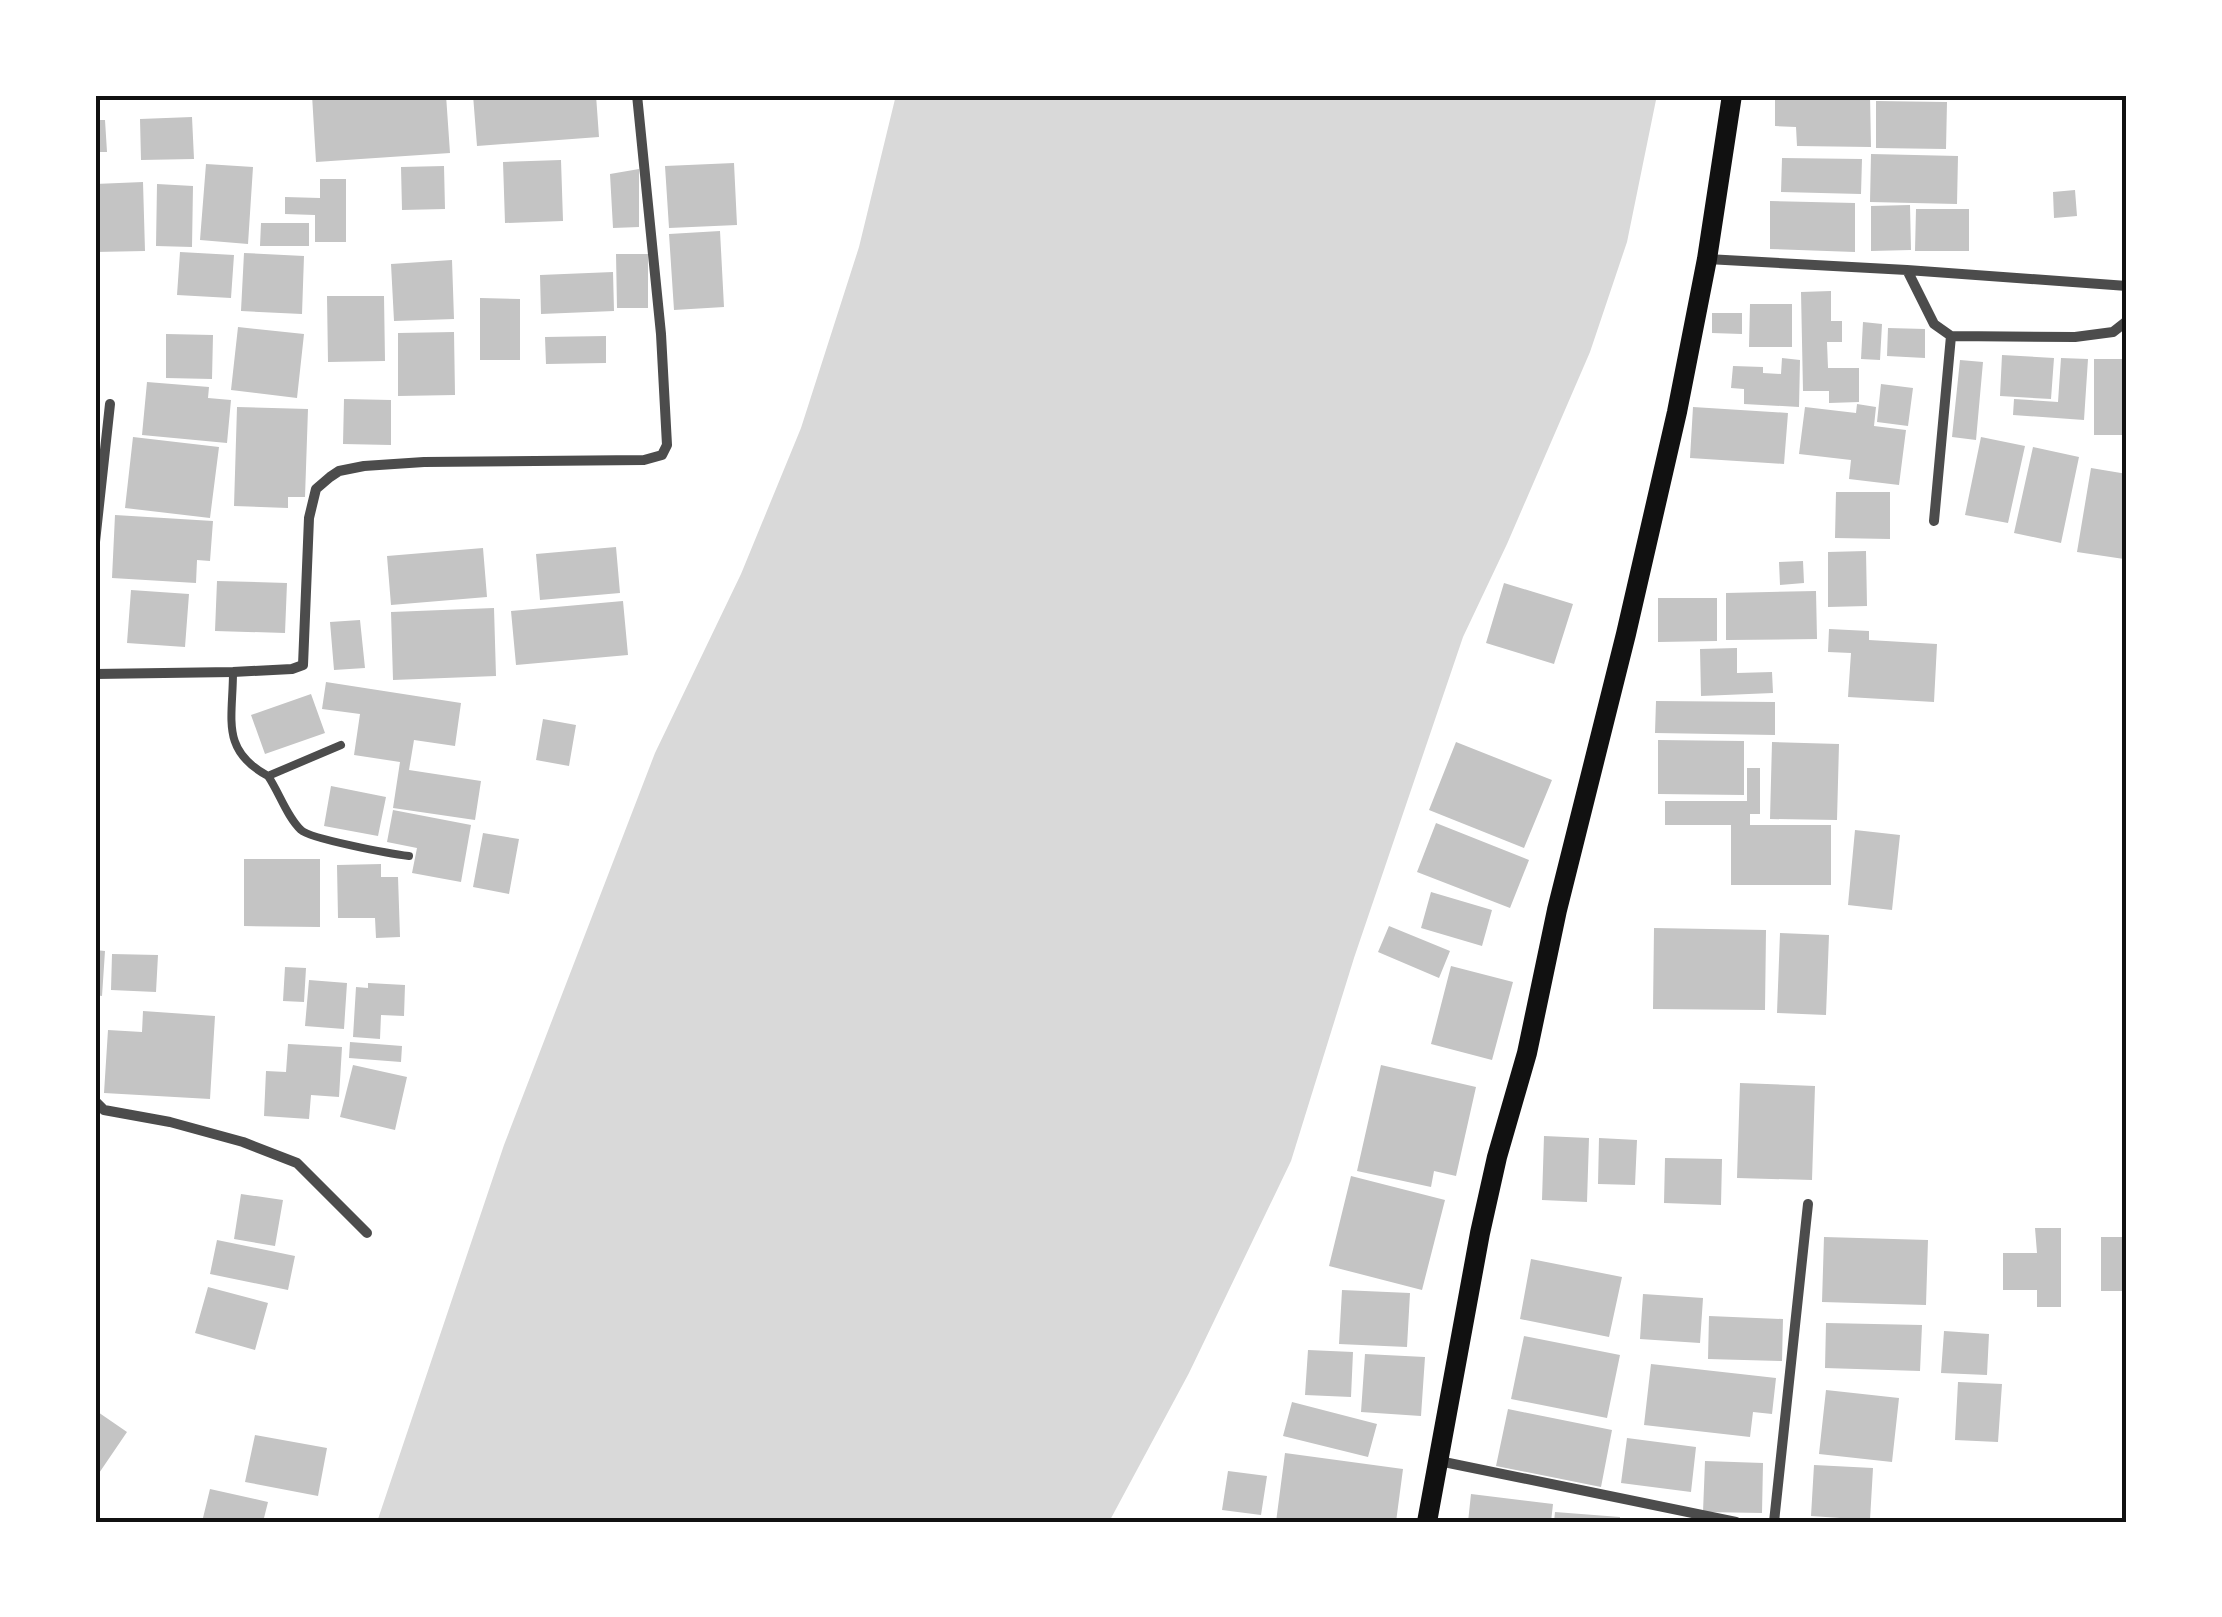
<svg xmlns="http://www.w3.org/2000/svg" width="2222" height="1617" font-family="'Source Serif 4',serif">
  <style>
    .water { fill: #d9d9d9 }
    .building { fill: #c4c4c4 }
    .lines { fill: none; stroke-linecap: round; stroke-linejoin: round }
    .service { stroke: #4c4c4c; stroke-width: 8 }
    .minor { stroke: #4c4c4c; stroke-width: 10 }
    .secondary { stroke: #111; stroke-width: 20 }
    .neatline { fill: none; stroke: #111; stroke-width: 4 }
  </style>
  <rect width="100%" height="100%" fill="#fff"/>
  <path class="water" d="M896,95H1657L1627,242L1590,352L1507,544L1463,637L1354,958L1291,1161L1189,1373L1109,1522H377L504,1145L655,753L741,574L801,428L859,247Z"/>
  <path class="building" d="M95,95H130V99L95,100Z
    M312,95H446L450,153L316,162Z
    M473,95H596L599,137L477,146Z
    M1775,95H1870L1871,147L1797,146L1796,127L1775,126Z
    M1876,101L1947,102L1946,149L1876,148Z
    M192,117L194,159L141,160L140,119Z
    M95,120H105L107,152H95Z
    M1871,154L1958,156L1957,204L1870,202Z
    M1782,158L1862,159L1861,194L1781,192Z
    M561,160L563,221L505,223L503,162Z
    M734,163L737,225L669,228L665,166Z
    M206,164L253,167L248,244L200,240Z
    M444,166L445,209L402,210L401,167Z
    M639,169V227L613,228L610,174Z
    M320,179H346V242H315V215L285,214V197L320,198Z
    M143,182L145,251L95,252V184Z
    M157,184L193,186L192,247L156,246Z
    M2075,190L2077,216L2054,218L2053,192Z
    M1770,201L1855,203V252L1770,249Z
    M1910,205L1911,250L1871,251V206Z
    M1916,209H1969V251H1915Z
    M261,223H309V246H260Z
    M720,231L724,307L674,310L669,234Z
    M180,252L234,255L231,298L177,295Z
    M244,253L304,256L302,314L241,311Z
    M616,254H648V308H617Z
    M452,260L454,319L394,321L391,264Z
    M613,272L614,311L541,314L540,275Z
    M1831,291V321H1842V342H1827L1828,368H1859V402L1829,403V391H1803L1801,292Z
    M327,296H384L385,361L328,362Z
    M480,298L520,299V360H480Z
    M1750,304H1792V347H1749Z
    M1712,313H1742V334L1712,333Z
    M1863,322L1882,324L1880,360L1861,359Z
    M238,327L304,334L297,398L231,390Z
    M1888,328L1925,329V358L1887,356Z
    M454,332L455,395L398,396V333Z
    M166,334L213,335L212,379L166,378Z
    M606,336V363L546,364L545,337Z
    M2002,355L2054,358L2051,399L2000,396Z
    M1782,358L1800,360L1799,407L1744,404V389L1731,388L1733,366L1763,367V373L1781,374Z
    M2061,358L2088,359L2084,420L2013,415L2014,399L2058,402Z
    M2094,359H2127V435H2094Z
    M1960,360L1983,362L1976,440L1952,437Z
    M147,382L209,387L208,398L231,400L227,443L142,435Z
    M1881,384L1913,388L1908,426L1877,422Z
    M344,399L391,400V445L343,444Z
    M1857,404L1876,407L1874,426L1906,430L1899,485L1849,479L1851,460L1799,454L1805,407L1856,413Z
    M237,407L308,409L305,497H288V508L234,506Z
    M1693,407L1788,413L1784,464L1690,458Z
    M133,437L219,447L210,518L125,508Z
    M1981,437L2025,446L2008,523L1965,515Z
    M2033,447L2079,457L2061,543L2014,533Z
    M2091,468L2127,474V538L2124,559L2077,552Z
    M1836,492H1890V539L1835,538Z
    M115,515L213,521L210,561L197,560L196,583L112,578Z
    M616,547L620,593L540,600L536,554Z
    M483,548L487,597L391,605L387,556Z
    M1866,551L1867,606L1828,607V552Z
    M1803,561L1804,583L1780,585L1779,562Z
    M217,581L287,583L285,633L215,631Z
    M1504,583L1573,604L1554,664L1486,643Z
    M131,590L189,594L185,647L127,643Z
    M1816,591L1817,639L1726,640V593Z
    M1658,598H1717V641L1658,642Z
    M623,601L628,655L516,665L511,611Z
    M494,608L496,676L393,680L391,612Z
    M360,620L365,668L334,670L330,622Z
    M1829,629L1869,631V640L1937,644L1934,702L1848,697L1851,653L1828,652Z
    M1737,648V673L1772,672L1773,693L1701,696L1700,649Z
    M326,682L461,703L455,746L414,740L409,770L481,781L475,820L393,808L400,762L354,755L360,714L322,709Z
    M311,694L325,733L265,754L251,715Z
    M1656,701L1775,702V735L1655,733Z
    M543,719L576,725L569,766L536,760Z
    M1658,740L1744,741V795L1658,794Z
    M1456,742L1552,780L1524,848L1429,810Z
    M1772,742L1839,744L1837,820L1770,819Z
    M1747,768H1760V814H1750V825H1831V885H1731V825H1665V801H1747Z
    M331,786L386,797L378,836L324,826Z
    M393,810L471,825L461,882L412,873L417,848L387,842Z
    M1436,823L1529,860L1510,908L1417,872Z
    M1855,830L1900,835L1892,910L1848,905Z
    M483,833L519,839L509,894L473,887Z
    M244,859H320V927L244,926Z
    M381,864V877H398L400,937L376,938L375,918H338L337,865Z
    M1431,892L1492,910L1482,946L1421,928Z
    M1389,926L1450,951L1439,978L1378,952Z
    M1654,928L1766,930L1765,1010L1653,1009Z
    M1780,933L1829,935L1826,1015L1777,1013Z
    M95,950L105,951L102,996L95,995Z
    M112,954L158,955L156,992L111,990Z
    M1451,966L1513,982L1492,1060L1431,1044Z
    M285,967L306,968L304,1002L283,1001Z
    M309,980L347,983L344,1029L305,1026Z
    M368,983L405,985L404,1016L381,1015L380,1039L353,1037L356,987L368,988Z
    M143,1011L215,1016L210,1099L104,1093L108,1030L142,1032Z
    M350,1042L402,1046L401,1062L349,1058Z
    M288,1044L342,1047L339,1097L311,1095L309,1119L264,1116L266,1071L286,1072Z
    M353,1065L407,1077L395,1130L340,1117Z
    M1381,1065L1476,1087L1456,1176L1434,1171L1431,1187L1357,1171Z
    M1740,1083L1815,1086L1812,1180L1737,1178Z
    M1544,1136L1589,1138L1587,1202L1542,1200Z
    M1599,1138L1637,1140L1635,1185L1598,1184Z
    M1665,1158L1722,1159L1721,1205L1664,1203Z
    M1351,1176L1445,1200L1422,1290L1329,1266Z
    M241,1194L283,1200L275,1246L234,1239Z
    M2035,1228H2061V1307H2037V1290H2003V1253H2037Z
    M1824,1237L1928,1240L1926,1305L1822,1302Z
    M2101,1237H2127V1291H2101Z
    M217,1240L295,1256L288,1290L210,1274Z
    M1531,1259L1622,1277L1609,1337L1520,1319Z
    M208,1287L268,1303L255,1350L195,1333Z
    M1342,1290L1410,1293L1407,1347L1339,1344Z
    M1643,1294L1703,1298L1700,1343L1640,1339Z
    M1709,1316L1783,1319L1782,1361L1708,1359Z
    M1826,1323L1922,1325L1920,1371L1825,1368Z
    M1944,1331L1989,1334L1987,1375L1941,1373Z
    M1524,1336L1620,1355L1607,1418L1511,1399Z
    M1308,1350L1353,1352L1351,1397L1305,1395Z
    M1365,1354L1425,1357L1421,1416L1361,1412Z
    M1651,1364L1776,1378L1772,1414L1753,1412L1750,1437L1644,1425Z
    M1958,1382L2002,1384L1998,1442L1955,1440Z
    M1826,1390L1899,1398L1892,1462L1819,1454Z
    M1292,1402L1377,1424L1368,1457L1283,1436Z
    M1508,1409L1612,1430L1601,1487L1496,1466Z
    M95,1410L127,1432L95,1479Z
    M255,1435L327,1448L318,1496L245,1482Z
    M1627,1438L1696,1447L1691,1492L1621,1483Z
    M1285,1453L1403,1469L1396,1522H1276Z
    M1705,1461L1763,1463L1762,1513L1703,1512Z
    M1814,1465L1873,1468L1870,1520L1811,1516Z
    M1228,1471L1267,1476L1261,1515L1222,1510Z
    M210,1489L268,1502L263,1522H202Z
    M1471,1494L1553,1504L1551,1522H1468Z
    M1555,1512L1620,1517V1522H1554Z"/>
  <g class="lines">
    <path class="service" d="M233,672C233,719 220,750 268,776L341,745
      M268,776C279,792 287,817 301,830C310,839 392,854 409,856"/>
    <path class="minor" d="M1707,259L1907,270L2127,286
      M1907,270L1934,324L1951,336L2075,337L2113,332L2127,321
      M1934,521L1951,336
      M95,542L110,404
      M95,674L233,672L292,669L303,665L309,518L316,489L330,477L339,471L364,466L424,462L644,460L662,455L667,445L661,334L637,95
      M95,1101L104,1110L170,1122L243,1142L297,1163L367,1233
      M1439,1461L1736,1522
      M1774,1522L1808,1204"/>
    <path class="secondary" d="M1427,1522L1480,1233L1497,1157L1527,1053L1557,910L1626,634L1677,412L1707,259L1732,95"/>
  </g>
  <rect width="2222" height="1617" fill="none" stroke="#ffffff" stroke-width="195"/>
  <rect x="98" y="98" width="2026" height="1422" class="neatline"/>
</svg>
